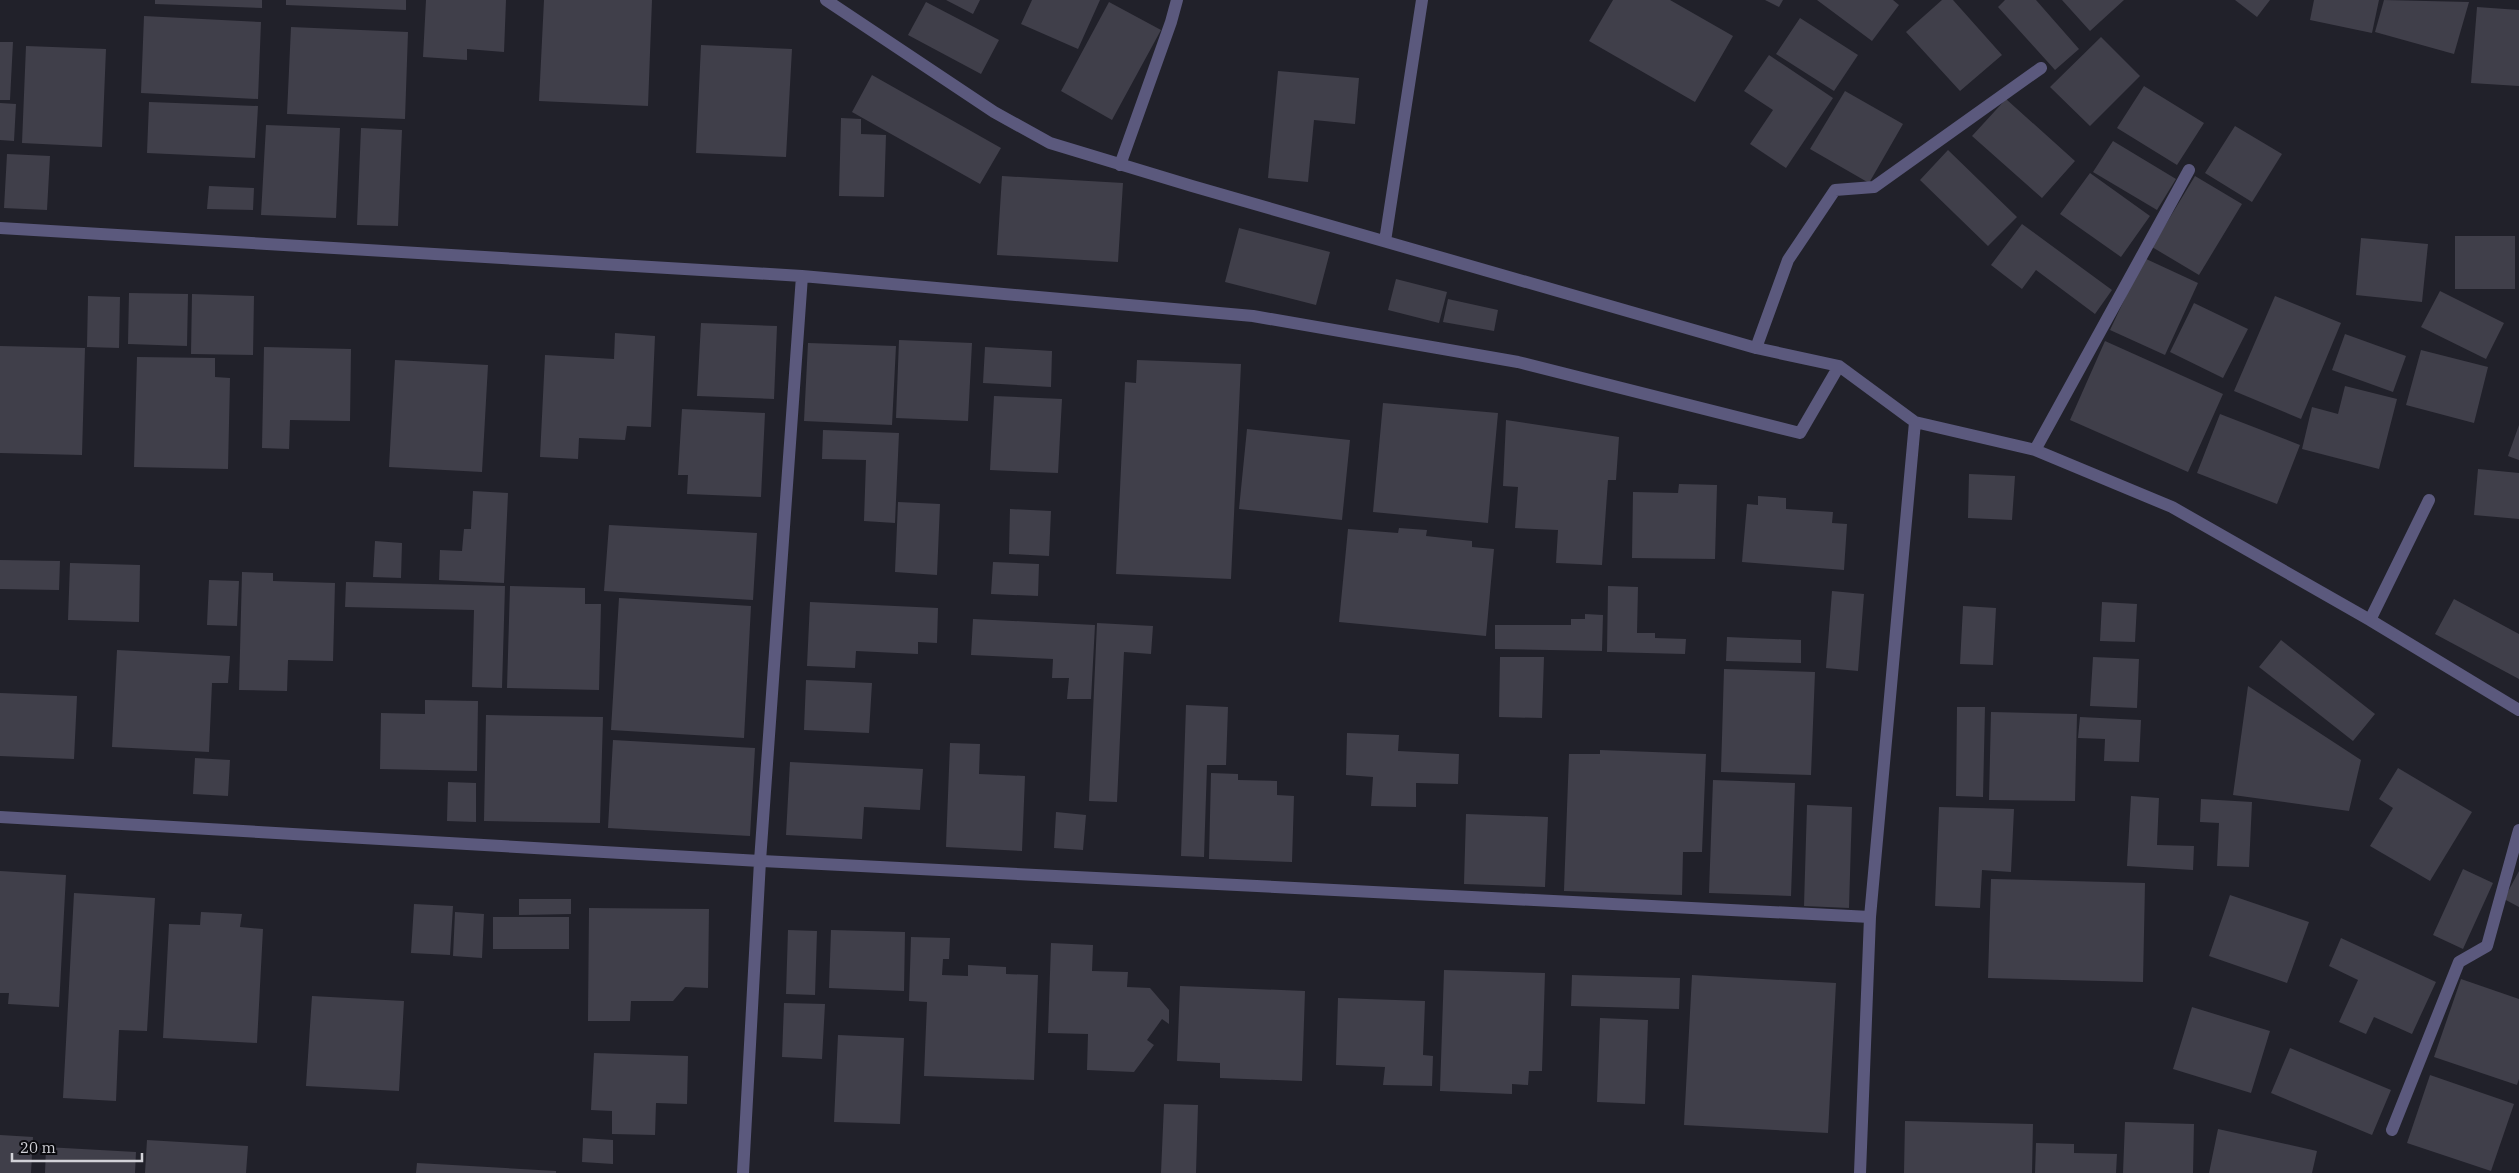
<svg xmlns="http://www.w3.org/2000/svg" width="2519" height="1173" font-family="'IBM Plex Serif',serif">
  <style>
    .building { fill: #403f4a }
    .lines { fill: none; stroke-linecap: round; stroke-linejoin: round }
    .minor { stroke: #5b597d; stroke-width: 12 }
  </style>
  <rect width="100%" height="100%" fill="#21212a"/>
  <path class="building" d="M155,0H262V8L155,4Z
    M286,0H406V10L286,5Z
    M426,0H506L504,52L467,49V60L423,57Z
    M544,0H652L648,106L539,101Z
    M946,0H980L973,14Z
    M1032,0H1100L1078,49L1021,24Z
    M1613,0H1670L1733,36L1695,102L1589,41Z
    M1765,0H1783L1779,7Z
    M1817,0H1893L1899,5L1872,41Z
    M1942,0H1953L2002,55L1960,91L1906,32Z
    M2005,0H2036L2079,49L2055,70L1998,7Z
    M2062,0H2124L2090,31Z
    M2235,0H2270L2257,17Z
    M2314,0H2379L2372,33L2310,20Z
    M2384,0L2469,2L2454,54L2375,32Z
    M926,2L999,40L981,74L908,35Z
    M1109,2L1161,30L1112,120L1061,91Z
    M2477,7L2519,10V86L2471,83Z
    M144,16L261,22L258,99L141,93Z
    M1800,18L1858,55L1834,91L1776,54Z
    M291,27L408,32L405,119L287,114Z
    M2101,37L2140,76L2090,126L2050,87Z
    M0,42H13L10,100H0Z
    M701,45L792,49L786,157L696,153Z
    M26,46L106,49L102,147L22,143Z
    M1769,55L1833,98L1786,168L1750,144L1773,110L1744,91Z
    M1278,71L1359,78L1355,124L1314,120L1308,182L1268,178Z
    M872,75L1001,148L980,184L852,112Z
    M2144,86L2204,123L2177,165L2117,128Z
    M1845,91L1903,124L1869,183L1810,149Z
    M2006,99L2075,161L2042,198L1972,136Z
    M149,102L258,106L255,158L147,153Z
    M0,103L16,104L14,141L0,140Z
    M841,118L861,119V134L886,135L884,197L839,196Z
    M266,125L340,128L336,218L261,215Z
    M2235,126L2282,154L2252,202L2205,173Z
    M361,128L402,130L398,226L357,225Z
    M2113,141L2176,179L2157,210L2093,172Z
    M1948,150L2017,217L1988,246L1920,180Z
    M7,154L50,156L47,210L4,208Z
    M2090,173L2150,216L2121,257L2060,214Z
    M1002,176L1123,183L1118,262L997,255Z
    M2195,176L2242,204L2199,275L2152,247Z
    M209,186L254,188L253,210L207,209Z
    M2022,224L2112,290L2095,314L2036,270L2022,289L1991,265Z
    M1239,228L1330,252L1316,305L1225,282Z
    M2455,236H2515V289H2455Z
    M2361,238L2428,244L2422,302L2356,295Z
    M2144,258L2198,283L2165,355L2110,330Z
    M1396,279L1447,292L1439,323L1388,310Z
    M2440,291L2504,323L2486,359L2421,327Z
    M129,293L188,294L187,346L128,344Z
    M192,294L254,296L253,355L191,354Z
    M88,296L120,297L119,348L87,347Z
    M2275,296L2341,323L2301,419L2234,391Z
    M1448,299L1498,310L1494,331L1443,322Z
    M2194,303L2248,329L2223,378L2170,352Z
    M701,323L777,326L774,399L697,396Z
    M615,333L655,336L651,427L627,426L625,440L579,438L578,459L540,457L545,355L614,359Z
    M2345,334L2406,356L2393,392L2332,370Z
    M899,340L972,343L968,421L896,418Z
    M2105,341L2223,394L2188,472L2070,420Z
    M808,343L896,346L892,425L804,421Z
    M0,346L85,348L82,455L0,453Z
    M264,347L351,349L350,421L290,420L289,449L262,448Z
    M985,347L1052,351L1051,387L983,383Z
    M2421,350L2488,367L2474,423L2406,405Z
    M137,357L215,358V377L230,378L228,469L134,467Z
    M395,360L488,365L482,472L389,467Z
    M1137,360L1241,364L1231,579L1116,574L1125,382L1136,383Z
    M2345,386L2397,399L2379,469L2302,449L2312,407L2338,414Z
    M994,396L1062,399L1058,473L990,470Z
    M1383,403L1498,413L1488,523L1373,512Z
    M682,409L765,413L761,497L687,494L688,475H678Z
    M2220,414L2300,445L2277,504L2197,473Z
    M1506,420L1619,437L1616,480H1608L1602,565L1556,563L1558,530L1515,528L1518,487L1503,486Z
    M2519,425V460L2508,456Z
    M1247,429L1350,440L1342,520L1239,509Z
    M823,430L899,433L895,523L864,521L866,460L822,459Z
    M2478,469L2519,473V519L2474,515Z
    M1969,474L2015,476L2012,520L1968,518Z
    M1679,484L1717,485L1715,559L1632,558L1633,492L1678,493Z
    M473,491L508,493L504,583L439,580L440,550L462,551L464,529H471Z
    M1758,496L1786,498V509L1833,512L1832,523L1847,524L1844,570L1742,562L1747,504L1758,505Z
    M898,502L940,504L937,575L895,572Z
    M1010,509L1051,511L1049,556L1009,554Z
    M609,525L757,533L753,600L604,591Z
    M1399,528L1427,530L1426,536L1472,541V547L1494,549L1486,636L1339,622L1348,529L1398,533Z
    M375,541L402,543L401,578L373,577Z
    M0,560L60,561L59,590L0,589Z
    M993,562L1039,564L1038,596L991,594Z
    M70,563L140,565L139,622L68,620Z
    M242,572L273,573V581L335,583L333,661L288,660L287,691L239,690Z
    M209,580L239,581L237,626L207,625Z
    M346,582L505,586L502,688L472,687L474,610L345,607Z
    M510,586L585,588V604H601L599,690L507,688Z
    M1608,586L1638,587L1637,633H1655V638L1686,639L1685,654L1607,652Z
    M1832,591L1864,594L1858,671L1826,668Z
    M619,598L751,606L744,738L611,730Z
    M2454,599L2519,634V679L2435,634Z
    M810,602L938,608L937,643L918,642V654L856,651L855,668L807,666Z
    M2102,602L2137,604L2135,642L2100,641Z
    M1963,606L1996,608L1993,665L1960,664Z
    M1585,614L1603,615L1602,651L1495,649V625H1571V619H1585Z
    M973,619L1095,625L1091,699H1067L1069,678H1052L1053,659L971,655Z
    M1097,623L1153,626L1151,654L1124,652L1117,802L1089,801Z
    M1727,637L1801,640V663L1726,661Z
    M2281,640L2375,714L2353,741L2259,667Z
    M117,650L230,656L228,683H212L209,752L112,747Z
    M1500,657H1544L1542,718L1499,717Z
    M2093,657L2139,659L2137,708L2090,706Z
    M1724,669L1815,672L1811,775L1721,772Z
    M806,680L872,683L869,733L804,730Z
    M2248,686L2361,760L2349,811L2233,795Z
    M0,693L77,696L74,759L0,756Z
    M425,700L478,701L477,771L380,769L381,713L425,714Z
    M1186,705L1228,707L1226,765H1207L1204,857L1181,856Z
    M1957,707H1985L1983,797L1956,796Z
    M1991,712L2077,714L2075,801L1989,800Z
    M486,715L603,717L600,823L484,821Z
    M2080,717L2141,720L2139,762L2104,761L2105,739L2078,738Z
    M1347,733L1399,735L1398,751L1459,754L1458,784L1416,783V807L1371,806L1373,777L1346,775Z
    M613,740L755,748L750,836L608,828Z
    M950,743L980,744L979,774L1025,776L1022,851L946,847Z
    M1600,750L1706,754L1702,852H1683L1682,895L1564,891L1569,754H1600Z
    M195,758L230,760L228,796L193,794Z
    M790,762L923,769L920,810L864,807L862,839L786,835Z
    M2398,768L2472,812L2430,881L2370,846L2393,808L2379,799Z
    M1211,773L1238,774V780L1277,781V795L1294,796L1292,862L1209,859Z
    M1713,780L1795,783L1791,896L1709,893Z
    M448,782L476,783V822L447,821Z
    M2131,796L2159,798L2157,845L2194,846L2193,870L2127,866Z
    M2201,799L2252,802L2249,867L2217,866L2219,823L2200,822Z
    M1807,805L1852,807L1849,908L1804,906Z
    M1939,807L2014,809L2011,872L1982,870L1980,908L1935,906Z
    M1056,812L1086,815L1083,850L1054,848Z
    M1466,814L1548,817L1545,887L1464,884Z
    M2463,869L2493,883L2463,949L2433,935Z
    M0,871L66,875L59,1007L8,1004L9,993H0Z
    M2519,871V907L2504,899Z
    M1991,879L2145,883L2143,982L1988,978Z
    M74,893L155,898L147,1031L119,1030L116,1101L63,1098Z
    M2230,895L2309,922L2287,983L2209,956Z
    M519,899H571V914L519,915Z
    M414,904L453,906L450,955L411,953Z
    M589,908L709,909L708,988L685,987L673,1001H631L630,1021H588Z
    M201,912L242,914L240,927L263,929L257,1043L163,1038L169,924L200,925Z
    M455,912L484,914L482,958L453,956Z
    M493,917H569V949H493Z
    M788,930L817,931L815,995L786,994Z
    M831,930L905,932L904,991L829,988Z
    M911,937L950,938L949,959H943L942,975L968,976V965L1006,967V974L1038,975L1034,1080L924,1076L927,1002L909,1001Z
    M2341,938L2436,982L2412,1034L2374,1017L2366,1034L2339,1022L2358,980L2329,966Z
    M1051,943L1093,945L1092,971L1128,972L1127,987L1150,988L1169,1010V1024L1162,1019L1147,1040L1154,1045L1134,1072L1087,1070L1088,1034L1048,1033Z
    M1444,970L1545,973L1542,1071H1529L1528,1085L1512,1084V1094L1440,1091Z
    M1572,975L1680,978L1679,1009L1571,1006Z
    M1692,975L1836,983L1828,1133L1684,1125Z
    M2461,979L2519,999V1079L2517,1085L2434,1057Z
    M1180,986L1305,991L1302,1081L1220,1078V1063L1177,1061Z
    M312,996L404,1001L399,1091L306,1086Z
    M1338,998L1425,1001L1423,1055L1433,1056L1432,1086L1383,1085L1385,1067L1336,1065Z
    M784,1003L825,1004L822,1059L782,1057Z
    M2192,1007L2270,1031L2251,1093L2173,1069Z
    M1600,1018L1648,1020L1645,1104L1597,1102Z
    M838,1035L904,1038L900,1124L834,1122Z
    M2290,1048L2391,1090L2372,1135L2271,1093Z
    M594,1053L688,1056L687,1104L656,1103L655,1135L612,1134V1111L591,1110Z
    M2430,1075L2514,1104L2491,1171L2407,1143Z
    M1164,1104L1198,1105L1196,1173H1161Z
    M1905,1121L2033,1124L2032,1173H1904Z
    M2125,1122L2194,1124L2193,1173H2123Z
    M2218,1129L2317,1151L2312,1173H2209Z
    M0,1135L33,1137L31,1173H0Z
    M583,1138L613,1140V1164L582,1162Z
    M147,1140L248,1146L246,1173H145Z
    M2036,1143L2074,1144V1153L2117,1154L2116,1173H2035Z
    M46,1147L136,1152L135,1173H45Z
    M417,1163L556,1171V1173H416Z"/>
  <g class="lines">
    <path class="minor" d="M826,0L994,112L1050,143L1192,186L1756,348L1839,366L1915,422L2035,450L2172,507L2370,620L2519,710
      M1120,165L1171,22L1177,0
      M0,228L802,276L1253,316L1518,362L1800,433L1839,366
      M1385,241L1422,0
      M1756,348L1788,260L1835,190L1874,187L2041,68
      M2035,450L2189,170
      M2370,620L2429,500
      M0,817L760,861L1870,917
      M2392,1130L2459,962L2487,946L2519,830
      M743,1173L760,861L802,276
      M1860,1173L1870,917L1915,422"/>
  </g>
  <path d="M12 1153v8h130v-8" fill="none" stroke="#d2d2d8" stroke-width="2.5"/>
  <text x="20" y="1153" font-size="15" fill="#d2d2d8" stroke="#0b0b0f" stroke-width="4" paint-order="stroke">20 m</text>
</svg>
